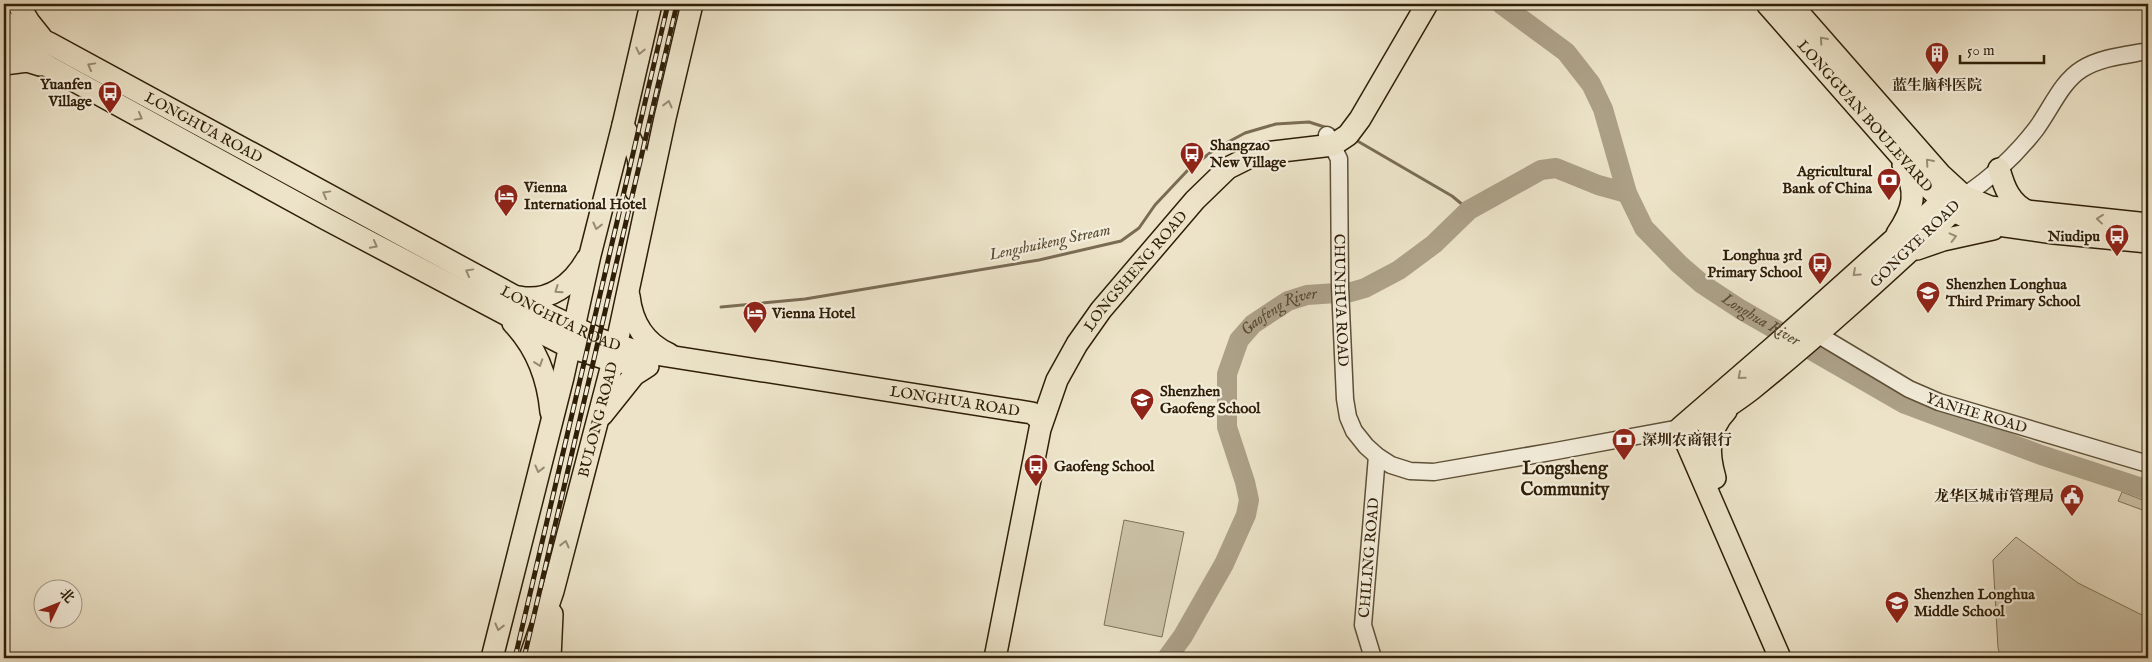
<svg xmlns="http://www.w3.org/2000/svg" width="2152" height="662" font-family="'IM FELL English','Noto Serif SC',serif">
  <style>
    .green { fill: #ccc2a7; stroke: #7e7058 }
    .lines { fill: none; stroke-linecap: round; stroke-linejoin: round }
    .stream { stroke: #7a6c54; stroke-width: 3 }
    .river { stroke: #aca087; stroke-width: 20 }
    .minor-casing { stroke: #5e5038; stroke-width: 19 }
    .major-casing { stroke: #2f1f08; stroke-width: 24 }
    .minor { stroke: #f3eddb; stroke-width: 16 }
    .major { stroke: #ece3c8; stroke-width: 21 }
    .rail-casing { stroke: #2f1f08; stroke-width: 5 }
    .rail { stroke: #f3eddb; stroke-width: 3; stroke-dasharray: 9; stroke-linecap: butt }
    .oneway { stroke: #978b72 }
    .labels { text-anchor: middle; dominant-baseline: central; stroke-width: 4.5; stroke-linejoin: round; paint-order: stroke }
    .poi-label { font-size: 15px; font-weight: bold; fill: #2f1f08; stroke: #f3eddb; text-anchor: start }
    .street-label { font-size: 15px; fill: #2f1f08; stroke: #f3eddb }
    .water-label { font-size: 16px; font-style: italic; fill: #5b4c34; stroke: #f3eddb }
    .quarter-label { font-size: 18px; font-weight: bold; fill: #2f1f08; stroke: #f3eddb }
  </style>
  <rect width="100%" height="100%" fill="#ece3c8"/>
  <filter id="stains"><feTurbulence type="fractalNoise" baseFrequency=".004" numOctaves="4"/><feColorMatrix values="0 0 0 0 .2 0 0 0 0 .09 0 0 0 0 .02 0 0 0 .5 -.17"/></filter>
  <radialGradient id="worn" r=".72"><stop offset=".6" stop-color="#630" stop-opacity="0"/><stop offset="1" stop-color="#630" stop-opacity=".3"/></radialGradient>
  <path class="green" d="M2122,492L2148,502V512L2118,501Z
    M1124,520L1184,532L1162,637L1104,625Z
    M2016,537L2078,583L2148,618V658H2001L1998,648L1993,560Z"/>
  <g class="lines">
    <path class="stream" d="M1354,139L1452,196L1469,210
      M721,307L805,299L1039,260L1121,241L1139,228L1155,205L1187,171L1215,149L1245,133L1276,124L1309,122L1340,132"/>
    <g class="river">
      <path id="s1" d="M1501,4L1566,52L1591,84L1603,109L1627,193L1644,228L1679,264L1702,284L1740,309L1905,404L2041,455L2148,490"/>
      <path id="s2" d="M1167,658L1183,636L1224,564L1246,515L1249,500L1245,482L1227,427V374L1239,340L1253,324L1288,301L1307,295L1351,292L1365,288L1399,270L1434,244L1469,210L1541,170L1556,168L1598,185L1627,193"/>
    </g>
    <defs>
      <g id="minor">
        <path id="s3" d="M1327,135L1339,159L1340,287L1345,399L1348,417L1354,431L1366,446L1377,456L1391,465L1410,471L1434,472L1556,451L1680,428L1690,432"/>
        <path d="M1964,196C1991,178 2016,155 2036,129C2051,109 2061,82 2082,69C2101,57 2127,55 2148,51"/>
        <path id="s4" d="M1817,334L1909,389L1939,402L2148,464"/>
        <path id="s5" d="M1373,658L1363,625L1377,456"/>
      </g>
      <g id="major">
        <path d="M18,4L29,22L41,37"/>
        <path id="s6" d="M1767,4L1927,186L1953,211L1977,222L2054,233L2148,242"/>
        <path d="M1791,4L1940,174L1964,196L1990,207L2148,224"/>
        <path id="s7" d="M4,22L49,43L549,315L601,340L636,351L1032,413L1042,421"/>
        <path d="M4,40L51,68L326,219L534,329L569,347L589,353L613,361L645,366"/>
        <path d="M4,64L27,61L40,65"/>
        <path d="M623,125C638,153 643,159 636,191"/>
        <path d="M1999,169C2004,187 2010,204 2029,212"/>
        <path d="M1897,234C1914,209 1918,192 1903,165"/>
        <path d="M1917,249L1943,240L1993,229"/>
        <path d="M629,296C632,323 644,343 669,354"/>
        <path d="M519,297C549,303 573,284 587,259"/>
        <path d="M513,323C536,347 548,379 551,412"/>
        <path d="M602,415L634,375L648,366"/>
        <path d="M1705,422C1720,411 1737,401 1752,389C1820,334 1885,274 1950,214"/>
        <path d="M1715,478C1708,454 1707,431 1726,411"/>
        <path d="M492,658L563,377L590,255L623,125L651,4"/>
        <path id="s8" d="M530,658L553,591L613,361L665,118L692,4"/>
        <path d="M550,658L552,614"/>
        <path id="s9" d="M995,658L1040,429L1057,380L1077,344L1101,310L1195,200L1228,168L1252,156L1265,153L1333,145L1348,135L1360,119L1427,4"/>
        <path d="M1780,658L1680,428L1777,344L1892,241L1924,218L1941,202L1964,196"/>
      </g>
    </defs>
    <use href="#minor" class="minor-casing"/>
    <use href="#major" class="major-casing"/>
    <use href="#minor" class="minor"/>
    <use href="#major" class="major"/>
    <defs>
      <path id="rail" d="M515,658L668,4
        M524,658L677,4"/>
    </defs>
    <use href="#rail" class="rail-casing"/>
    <use href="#rail" class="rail"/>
  </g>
  <defs><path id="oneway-chevron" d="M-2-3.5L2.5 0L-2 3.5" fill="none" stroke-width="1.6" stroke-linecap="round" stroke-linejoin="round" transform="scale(1.25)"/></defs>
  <g class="oneway">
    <use href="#oneway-chevron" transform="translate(1823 40) rotate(-131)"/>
    <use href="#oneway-chevron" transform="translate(640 51) rotate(103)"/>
    <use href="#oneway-chevron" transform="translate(91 66) rotate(-151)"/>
    <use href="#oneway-chevron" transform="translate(668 104) rotate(-76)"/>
    <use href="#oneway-chevron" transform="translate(139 117) rotate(29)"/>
    <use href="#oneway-chevron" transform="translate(1929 162) rotate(-131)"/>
    <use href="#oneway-chevron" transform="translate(326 194) rotate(-151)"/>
    <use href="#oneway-chevron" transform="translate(2100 219) rotate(-174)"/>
    <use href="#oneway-chevron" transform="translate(597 226) rotate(104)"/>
    <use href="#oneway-chevron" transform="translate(1953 237) rotate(-14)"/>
    <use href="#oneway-chevron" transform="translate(374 245) rotate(28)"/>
    <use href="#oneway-chevron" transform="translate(469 272) rotate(-151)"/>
    <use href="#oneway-chevron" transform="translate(1856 273) rotate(138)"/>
    <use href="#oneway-chevron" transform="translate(558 290) rotate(145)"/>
    <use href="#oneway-chevron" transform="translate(539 363) rotate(71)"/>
    <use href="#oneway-chevron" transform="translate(1741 376) rotate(139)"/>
    <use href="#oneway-chevron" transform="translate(539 469) rotate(104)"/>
    <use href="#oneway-chevron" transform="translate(565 544) rotate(-76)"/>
    <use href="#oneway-chevron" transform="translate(499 627) rotate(104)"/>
  </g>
  <defs>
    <symbol id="building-pin" viewBox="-11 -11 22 30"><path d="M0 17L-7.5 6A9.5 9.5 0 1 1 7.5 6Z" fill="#8f2418" stroke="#f3eddb"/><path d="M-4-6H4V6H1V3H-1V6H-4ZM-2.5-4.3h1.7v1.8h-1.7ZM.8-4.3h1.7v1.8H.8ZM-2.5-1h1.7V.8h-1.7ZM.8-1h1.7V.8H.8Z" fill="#fff"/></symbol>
    <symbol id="bus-pin" viewBox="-11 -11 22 30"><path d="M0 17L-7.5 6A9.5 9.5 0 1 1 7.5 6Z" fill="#8f2418" stroke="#f3eddb"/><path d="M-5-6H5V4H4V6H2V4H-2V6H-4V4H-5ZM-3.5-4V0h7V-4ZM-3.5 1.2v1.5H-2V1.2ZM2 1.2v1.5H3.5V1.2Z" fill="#fff"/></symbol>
    <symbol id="bank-pin" viewBox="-11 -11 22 30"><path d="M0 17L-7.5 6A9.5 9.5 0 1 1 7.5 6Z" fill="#8f2418" stroke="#f3eddb"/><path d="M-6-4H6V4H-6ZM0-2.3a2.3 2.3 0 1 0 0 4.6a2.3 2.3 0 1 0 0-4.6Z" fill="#fff"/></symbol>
    <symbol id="hotel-pin" viewBox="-11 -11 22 30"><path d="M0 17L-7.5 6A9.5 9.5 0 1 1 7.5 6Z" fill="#8f2418" stroke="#f3eddb"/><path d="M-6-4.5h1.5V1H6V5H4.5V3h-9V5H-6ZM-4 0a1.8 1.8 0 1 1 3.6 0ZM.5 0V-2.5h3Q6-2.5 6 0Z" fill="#fff"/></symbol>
    <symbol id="school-pin" viewBox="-11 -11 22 30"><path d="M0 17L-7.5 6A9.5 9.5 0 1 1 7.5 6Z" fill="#8f2418" stroke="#f3eddb"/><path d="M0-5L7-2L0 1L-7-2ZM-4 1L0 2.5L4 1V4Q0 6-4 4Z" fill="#fff"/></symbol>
    <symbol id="civic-pin" viewBox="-11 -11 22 30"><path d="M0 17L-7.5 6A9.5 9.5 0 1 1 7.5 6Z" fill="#8f2418" stroke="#f3eddb"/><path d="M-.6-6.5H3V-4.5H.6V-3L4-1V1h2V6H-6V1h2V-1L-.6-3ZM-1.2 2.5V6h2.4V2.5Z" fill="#fff"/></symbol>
  </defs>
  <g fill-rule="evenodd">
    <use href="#building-pin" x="1923" y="40" width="28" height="38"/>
    <use href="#bus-pin" x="96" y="79" width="28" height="38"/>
    <use href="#bus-pin" x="1178" y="140" width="28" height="38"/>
    <use href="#bank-pin" x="1875" y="166" width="28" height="38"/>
    <use href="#hotel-pin" x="492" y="182" width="28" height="38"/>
    <use href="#bus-pin" x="2103" y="222" width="28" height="38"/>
    <use href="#bus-pin" x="1806" y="250" width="28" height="38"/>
    <use href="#school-pin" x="1914" y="279" width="28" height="38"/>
    <use href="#hotel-pin" x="741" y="299" width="28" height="38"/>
    <use href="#school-pin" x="1128" y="386" width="28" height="38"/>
    <use href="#bank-pin" x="1610" y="426" width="28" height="38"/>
    <use href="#bus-pin" x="1022" y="452" width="28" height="38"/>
    <use href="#civic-pin" x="2058" y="482" width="28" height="38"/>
    <use href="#school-pin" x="1883" y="589" width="28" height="38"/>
  </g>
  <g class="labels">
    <g class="poi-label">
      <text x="92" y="84" text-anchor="end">Yuanfen<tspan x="92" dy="17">Village</tspan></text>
      <text x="1937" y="85" text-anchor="middle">蓝生脑科医院</text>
      <text x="1210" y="145">Shangzao<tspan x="1210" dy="17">New Village</tspan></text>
      <text x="1872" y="171" text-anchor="end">Agricultural<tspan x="1872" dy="17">Bank of China</tspan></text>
      <text x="524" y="187">Vienna<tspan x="524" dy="17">International Hotel</tspan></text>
      <text x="2100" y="236" text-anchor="end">Niudipu</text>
      <text x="1802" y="255" text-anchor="end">Longhua 3rd<tspan x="1802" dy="17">Primary School</tspan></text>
      <text x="1946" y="284">Shenzhen Longhua<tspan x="1946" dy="17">Third Primary School</tspan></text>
      <text x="772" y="313">Vienna Hotel</text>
      <text x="1160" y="391">Shenzhen<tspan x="1160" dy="17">Gaofeng School</tspan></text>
      <text x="1642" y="440">深圳农商银行</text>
      <text x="1054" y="466">Gaofeng School</text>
      <text x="2054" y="496" text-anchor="end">龙华区城市管理局</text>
      <text x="1914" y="594">Shenzhen Longhua<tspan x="1914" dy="17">Middle School</tspan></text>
    </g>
    <g class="street-label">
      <text stroke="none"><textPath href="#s6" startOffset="149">LONGGUAN BOULEVARD</textPath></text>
      <text stroke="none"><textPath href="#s7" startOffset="226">LONGHUA ROAD</textPath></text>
      <text transform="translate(1915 244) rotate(-44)">GONGYE ROAD</text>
      <text stroke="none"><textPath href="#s9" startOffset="420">LONGSHENG ROAD</textPath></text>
      <text stroke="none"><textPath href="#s3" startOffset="168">CHUNHUA ROAD</textPath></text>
      <text stroke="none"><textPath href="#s7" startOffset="631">LONGHUA ROAD</textPath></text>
      <text stroke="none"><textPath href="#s7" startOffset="1036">LONGHUA ROAD</textPath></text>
      <text stroke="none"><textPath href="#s4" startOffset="179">YANHE ROAD</textPath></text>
      <text stroke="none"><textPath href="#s8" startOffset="248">BULONG ROAD</textPath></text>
      <text stroke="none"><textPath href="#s5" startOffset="102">CHILING ROAD</textPath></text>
    </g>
    <g class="water-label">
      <text transform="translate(1050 243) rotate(-12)">Lengshuikeng Stream</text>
      <text stroke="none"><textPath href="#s2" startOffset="395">Gaofeng River</textPath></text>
      <text stroke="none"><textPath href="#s1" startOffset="425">Longhua River</textPath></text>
    </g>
    <g class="quarter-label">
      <text x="1565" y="469">Longsheng<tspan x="1565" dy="21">Community</tspan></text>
    </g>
  </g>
  <rect width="2152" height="662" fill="none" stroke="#ece3c8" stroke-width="20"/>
  <rect x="5" y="5" width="2142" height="652" fill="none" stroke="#2f1f08" stroke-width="2.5"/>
  <rect x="10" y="10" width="2132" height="642" fill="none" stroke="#2f1f08"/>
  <g transform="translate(58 604) rotate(47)"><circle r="24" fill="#f3eddb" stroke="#a59b87"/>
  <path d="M0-4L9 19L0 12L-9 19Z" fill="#8f2418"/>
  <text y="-8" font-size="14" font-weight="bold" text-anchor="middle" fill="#2f1f08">北</text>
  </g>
  <path d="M1960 55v8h84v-8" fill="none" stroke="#2f1f08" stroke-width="2.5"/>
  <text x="1967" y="55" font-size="15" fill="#2f1f08" stroke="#f3eddb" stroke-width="4" paint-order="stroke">50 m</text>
  <rect width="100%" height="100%" filter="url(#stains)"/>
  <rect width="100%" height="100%" fill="url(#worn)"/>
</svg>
